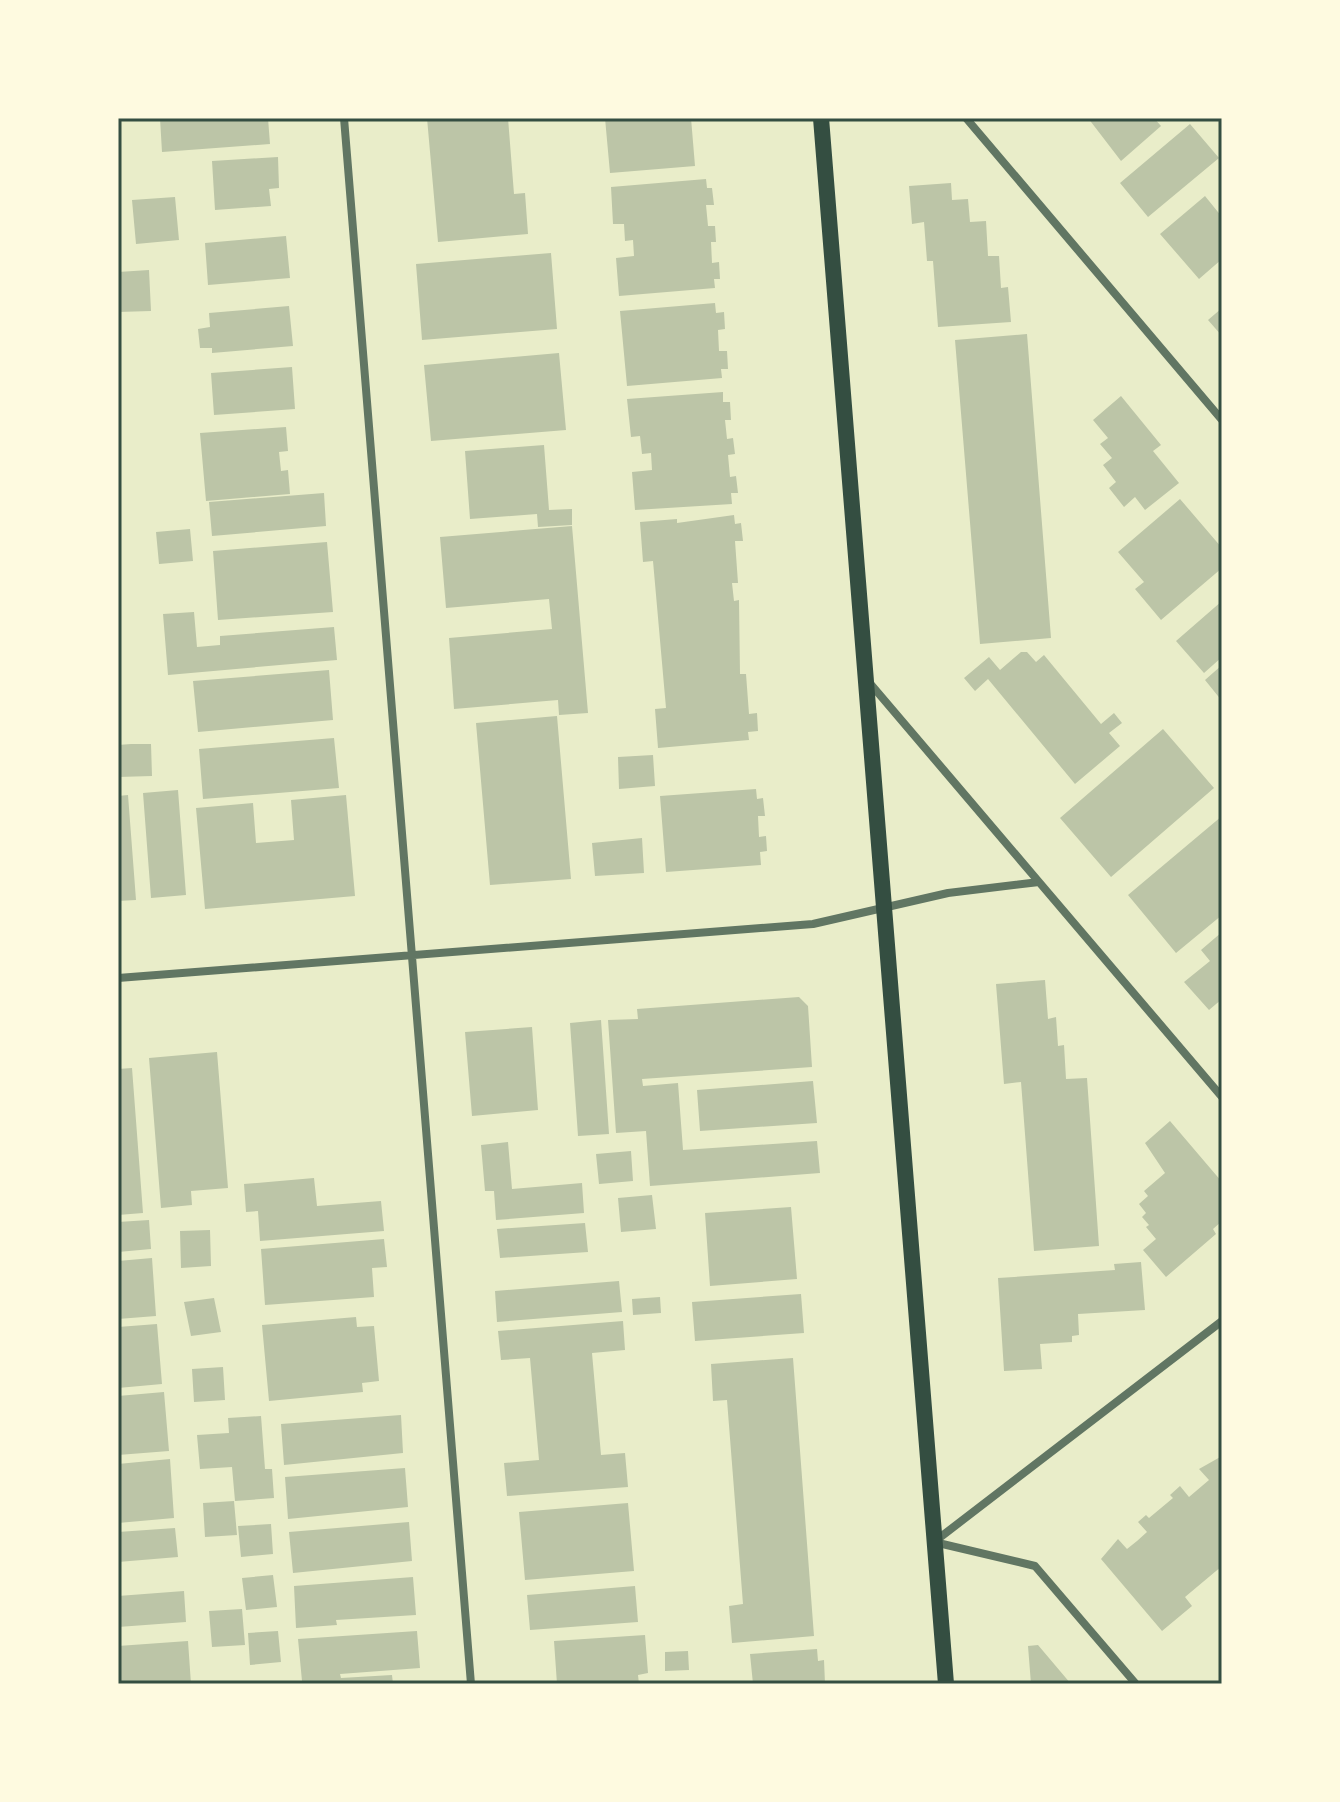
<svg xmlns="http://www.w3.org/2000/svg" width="1340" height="1802" font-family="'IBM Plex Sans',sans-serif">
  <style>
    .building { fill: #bcc5a7 }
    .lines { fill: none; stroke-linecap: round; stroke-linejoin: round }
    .minor { stroke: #617663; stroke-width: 8 }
    .secondary { stroke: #344e41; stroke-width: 16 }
    .neatline { fill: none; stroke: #344e41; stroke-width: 3 }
  </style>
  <rect width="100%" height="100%" fill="#e9edc9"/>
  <path class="building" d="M160,118H268L270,144L162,152Z
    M427,118H508L514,194L525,193L528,234L438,242Z
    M605,118H691L695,166L610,173Z
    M1088,118H1154L1161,126L1121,161Z
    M1190,124L1219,158L1148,217L1120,183Z
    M278,157L279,188L269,189L271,206L215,210L212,161Z
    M706,179L707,188H712L714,205H706L708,226H715L716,242H711L712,263L719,262L720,279H714L715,288L619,296L616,258L634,256L633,240L625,241L624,224H613L611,187Z
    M951,183L952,200L968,199L970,222L986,221L988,256H999L1001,288L1008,287L1011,322L938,327L933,261H927L924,222L912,224L909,186Z
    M1205,196L1222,217V259L1199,279L1160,234Z
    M175,197L179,240L136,244L132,200Z
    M286,236L290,278L208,285L205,243Z
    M551,253L557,329L422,340L416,264Z
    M149,270L151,311L118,312V272Z
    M715,303L716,313L724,312L725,329L718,330L719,351H727L728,369H721L722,378L627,386L620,311Z
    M289,306L293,346L212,353V348H200L198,329L210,327L209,313Z
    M1222,308V336L1208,320Z
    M1027,334L1051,638L980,644L955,340Z
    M559,353L566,430L431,441L424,365Z
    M292,367L295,409L214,415L211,373Z
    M723,392V402H730L731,420H725L727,439L733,438L735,454L728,455L730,477L736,476L738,493H731L732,504L635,510L632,472L652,470L651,453L642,454L640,436L631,437L627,399Z
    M1121,396L1161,445L1153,451L1179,483L1145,510L1135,497L1124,507L1109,488L1116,482L1103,465L1112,458L1100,444L1108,438L1093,420Z
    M286,427L288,451L279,452L281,471L288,470L290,494L206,501L200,433Z
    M544,445L549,510L572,509V525L538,527L537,514L470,519L465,451Z
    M324,493L326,526L212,536L209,502Z
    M1180,499L1222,548V568L1161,620L1135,589L1144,582L1118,552Z
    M734,515L735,524L741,523L743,541H735L738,583H732L734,601L739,600L740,674H746L749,714L757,713L758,731L748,732L749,740L658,748L655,709L666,708L653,561L643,562L640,522L677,519V523Z
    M572,526L588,713L559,715L558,700L454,709L449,638L552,629L549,599L446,608L440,537Z
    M190,529L193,561L159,564L156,532Z
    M327,542L333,612L218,620L213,551Z
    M1222,601V657L1204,673L1176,641Z
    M194,612L197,647L220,645V636L334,627L337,660L168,675L163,614Z
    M1021,652H1027L1036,662L1044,655L1101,724L1114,713L1122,723L1109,733L1120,746L1075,784L988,679L975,691L964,678L989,657L1000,670Z
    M1222,665V701L1205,680Z
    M329,670L333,720L198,732L193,681Z
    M557,716L571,879L490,885L476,723Z
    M1163,729L1214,788L1111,877L1060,818Z
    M334,738L339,788L203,799L199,749Z
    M131,744H151L152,776L118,777V745Z
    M653,755L655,786L619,789L618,757Z
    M756,789L757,799L763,798L765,816H758L759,837L766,836L767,851L760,852L761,865L666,872L660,796Z
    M178,790L186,895L151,898L143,793Z
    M128,795L136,900L118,901V796Z
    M346,795L355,896L205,909L196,808L253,803L256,843L294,840L291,800Z
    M1222,816V915L1176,953L1128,895Z
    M642,838L644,873L595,876L592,843Z
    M1222,932V999L1209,1010L1184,982L1210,961L1201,950Z
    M1045,980L1048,1019L1056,1017L1058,1046L1064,1045L1066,1079L1087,1078L1099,1246L1034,1251L1021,1082L1004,1084L996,984Z
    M799,997L808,1006L812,1067L642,1079L643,1086L678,1083L683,1150L817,1141L820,1173L650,1186L646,1131L616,1133L608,1020L638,1019L637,1009Z
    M601,1020L609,1134L578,1136L570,1023Z
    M532,1027L538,1110L472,1116L465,1032Z
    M217,1052L228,1188L191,1191L192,1205L161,1208L149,1058Z
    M132,1068L143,1213L118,1215V1069Z
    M813,1081L817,1123L700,1131L697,1090Z
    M1170,1121L1222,1182V1221L1213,1229L1216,1234L1166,1277L1143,1250L1156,1239L1146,1227L1149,1225L1142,1217L1146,1213L1139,1204L1148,1196L1144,1191L1165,1173L1145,1143Z
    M508,1142L512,1189L582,1183L584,1213L496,1220L494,1191H485L481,1145Z
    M631,1151L633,1181L599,1184L596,1154Z
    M314,1178L317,1206L381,1201L384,1231L260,1241L258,1211L246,1212L244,1184Z
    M652,1195L656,1229L621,1232L618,1198Z
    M791,1207L797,1279L710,1286L705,1213Z
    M149,1220L151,1249L118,1252V1222Z
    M585,1223L588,1252L500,1258L497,1229Z
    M210,1230L211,1266L181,1268L180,1231Z
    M384,1239L387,1267L372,1268L374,1297L265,1305L261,1249Z
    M152,1258L156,1316L118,1319V1261Z
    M1141,1262L1145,1310L1078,1314L1079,1335L1072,1336V1342L1040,1344L1042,1369L1004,1371L998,1278L1115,1270L1114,1264Z
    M619,1281L622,1312L497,1322L495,1291Z
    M801,1294L804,1333L695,1341L692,1302Z
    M660,1297L661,1313L633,1315L632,1299Z
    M214,1298L221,1332L191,1336L184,1302Z
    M356,1317L357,1327L374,1326L379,1381L362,1383L363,1392L269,1401L262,1325Z
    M623,1321L625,1350L592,1353L601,1455L625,1453L628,1487L507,1496L504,1463L539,1460L530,1358L501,1360L498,1331Z
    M157,1324L162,1384L118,1388V1327Z
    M793,1358L814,1636L732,1643L729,1606L743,1604L727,1400L713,1401L711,1364Z
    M223,1367L225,1400L194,1402L192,1369Z
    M164,1392L169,1451L118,1455V1396Z
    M401,1415L403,1453L284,1465L281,1424Z
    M261,1416L265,1469H272L274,1498L235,1501L232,1467L200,1469L197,1435L229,1433L228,1418Z
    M1222,1456V1566L1185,1597L1192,1606L1162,1631L1101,1559L1118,1539L1127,1549L1137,1541L1147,1532L1138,1522L1146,1515L1149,1518L1173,1498L1170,1495L1180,1486L1189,1497L1209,1480L1199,1469Z
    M170,1459L174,1518L118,1523V1464Z
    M405,1468L408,1507L288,1519L285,1477Z
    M234,1501L237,1535L205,1537L203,1503Z
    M628,1503L634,1571L525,1580L519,1512Z
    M409,1522L412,1561L293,1573L289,1532Z
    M271,1524L273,1554L241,1557L238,1526Z
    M175,1528L178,1557L118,1562V1532Z
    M273,1575L277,1607L246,1610L242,1578Z
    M413,1577L416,1615L336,1620L337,1625L296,1628L294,1586Z
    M635,1586L638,1622L530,1630L527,1595Z
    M184,1591L186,1622L118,1627V1596Z
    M242,1609L245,1645L212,1647L209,1611Z
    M278,1631L281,1662L250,1665L248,1633Z
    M417,1631L420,1668L340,1674L341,1678L392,1675L393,1684L302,1681L298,1639Z
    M645,1635L648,1673L638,1675L639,1684H557L554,1641Z
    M188,1641L191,1684H118V1646Z
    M1038,1645L1071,1684H1031L1028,1646Z
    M817,1649L818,1661L824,1660L825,1684H753L750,1654Z
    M688,1651L689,1670L665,1671V1652Z"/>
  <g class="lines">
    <path class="minor" d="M344,118L471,1684
      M966,118L1222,420
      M868,681L1039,882
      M118,978L813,924L948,893L1039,882L1222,1097
      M934,1542L1222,1321
      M934,1542L1035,1566L1136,1684"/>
    <path class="secondary" d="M821,118L946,1684"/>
  </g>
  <rect width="1340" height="1802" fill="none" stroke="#fefae0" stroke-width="240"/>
  <rect x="120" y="120" width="1100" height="1562" class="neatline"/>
</svg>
